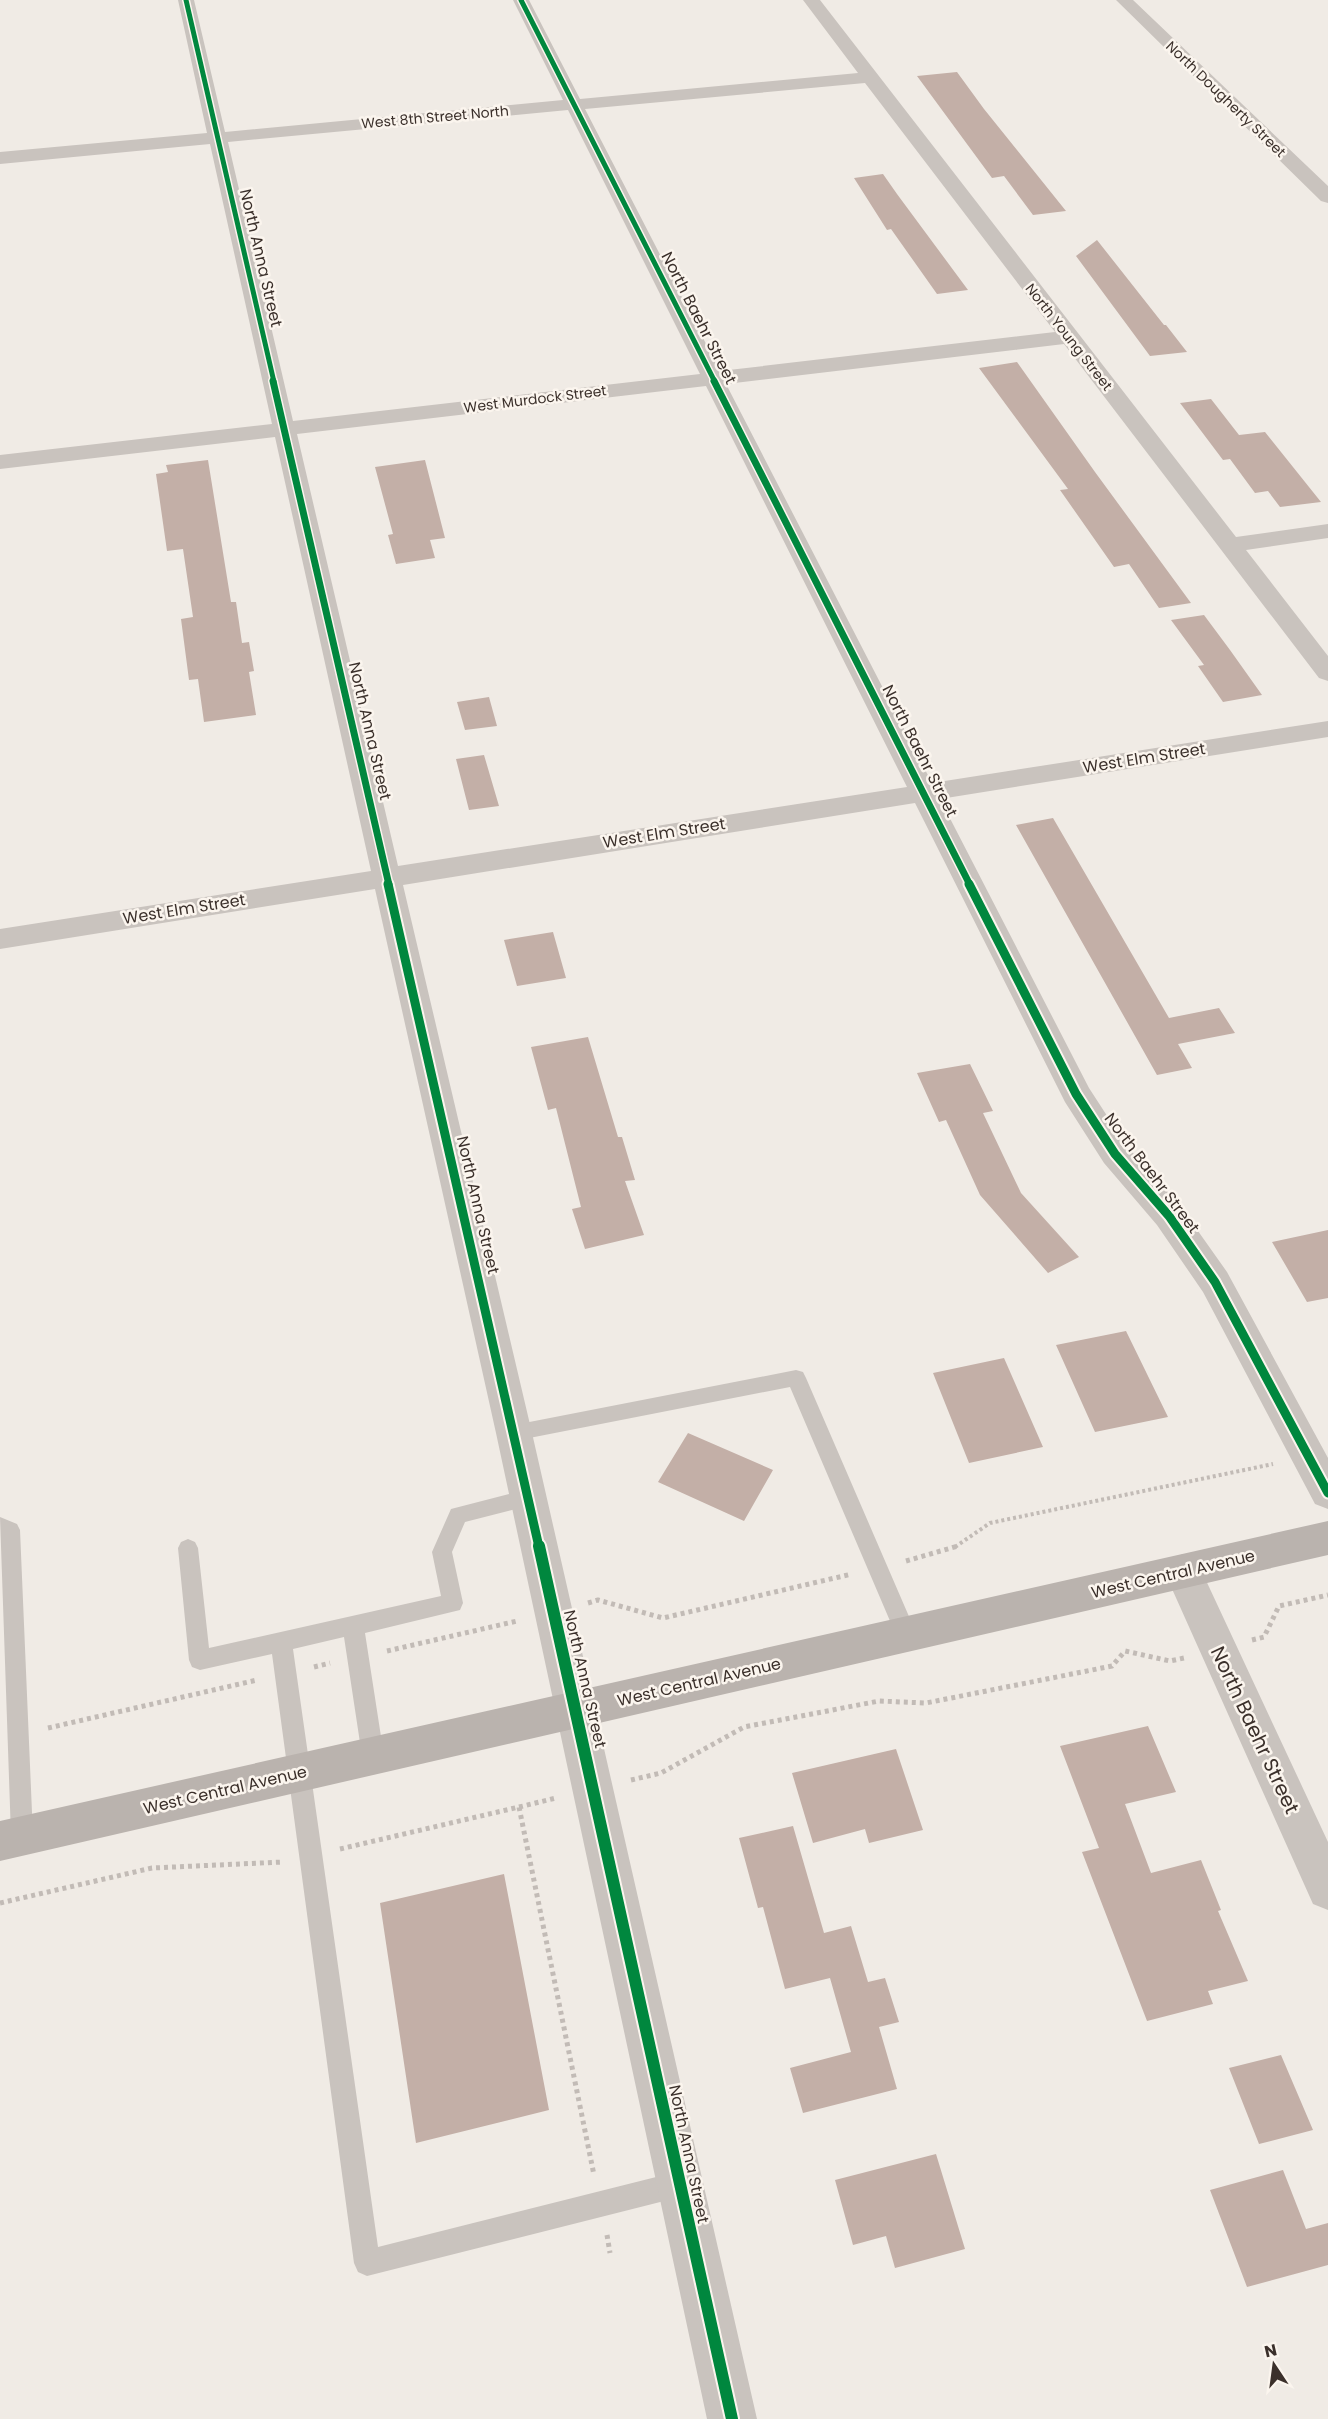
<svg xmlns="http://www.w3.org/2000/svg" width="1328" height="2419" font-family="Poppins,sans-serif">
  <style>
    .building { fill: #c3afa7 }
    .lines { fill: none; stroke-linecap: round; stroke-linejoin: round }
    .path-far1 { stroke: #c2bbb6; stroke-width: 4; stroke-dasharray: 3 3; stroke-linecap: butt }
    .path { stroke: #c2bbb6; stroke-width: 5; stroke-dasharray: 4 4; stroke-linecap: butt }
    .lane { fill: #c9c3be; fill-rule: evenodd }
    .street { fill: #c9c3be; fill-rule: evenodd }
    .secondary { fill: #bab3ae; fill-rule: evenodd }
    .cycleway-far3-casing { stroke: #fbf5ee; stroke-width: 8 }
    .cycleway-far2-casing { stroke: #fbf5ee; stroke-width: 10 }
    .cycleway-far1-casing { stroke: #fbf5ee; stroke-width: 13 }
    .cycleway-casing { stroke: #fbf5ee; stroke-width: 16 }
    .cycleway-far3 { stroke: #00873e; stroke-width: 5 }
    .cycleway-far2 { stroke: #00873e; stroke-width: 7 }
    .cycleway-far1 { stroke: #00873e; stroke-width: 9 }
    .cycleway { stroke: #00873e; stroke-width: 12 }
    .labels { text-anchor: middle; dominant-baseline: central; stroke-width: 5; stroke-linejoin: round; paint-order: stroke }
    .far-street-label { font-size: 14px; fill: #3b302b; stroke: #fbf5ee }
    .street-label { font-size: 16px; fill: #3b302b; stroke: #fbf5ee }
    .near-street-label { font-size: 20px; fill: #3b302b; stroke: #fbf5ee }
  </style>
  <rect width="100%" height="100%" fill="#f0ebe5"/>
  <path class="building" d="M957,72L984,109L1066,211L1033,215L1004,176L992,178L917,76Z
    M883,174L897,194L968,290L937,294L891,229L887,230L854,178Z
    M1097,240L1164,325H1166L1187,352L1150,356L1076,256Z
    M1017,362L1095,472L1191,603L1159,608L1129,564L1114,567L1060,490L1068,489L979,368Z
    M1211,399L1239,435L1265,432L1321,502L1280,507L1268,491L1255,493L1230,459L1223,460L1180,403Z
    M208,460L231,602H236L242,643L249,642L254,671L249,672L256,715L204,722L198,679L189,680L181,619L193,617L183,549L167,551L156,474L168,472L166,465Z
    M425,460L445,538L430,540L435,558L396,564L388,535L393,534L375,467Z
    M1204,615L1230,650L1262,695L1223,702L1198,666L1204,665L1171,620Z
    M489,697L497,726L465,730L457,702Z
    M484,755L499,806L469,810L456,759Z
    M1053,818L1169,1018L1219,1008L1235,1033L1178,1044L1192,1068L1157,1075L1016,825Z
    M553,932L566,978L517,986L504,940Z
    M588,1037L618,1137H622L635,1180L625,1181L644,1235L585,1249L572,1209L581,1207L556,1108L548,1110L531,1047Z
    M970,1064L993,1111L983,1113L1021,1193L1079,1257L1048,1273L980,1195L946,1120L939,1122L917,1073Z
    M1328,1230V1298L1307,1302L1272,1242Z
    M1126,1331L1168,1417L1095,1432L1056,1345Z
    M1004,1358L1043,1447L969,1463L933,1373Z
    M688,1433L773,1470L744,1521L658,1482Z
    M1148,1726L1176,1792L1125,1804L1151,1873L1201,1860L1221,1910L1218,1911L1248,1981L1208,1991L1213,2004L1147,2021L1082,1852L1099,1848L1060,1746Z
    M896,1749L923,1830L869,1843L865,1829L813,1843L792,1773Z
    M793,1826L824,1933L851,1926L868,1982L885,1978L899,2022L879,2027L897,2089L803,2113L790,2068L851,2052L830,1978L785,1989L763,1907L758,1908L739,1838Z
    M504,1874L549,2110L416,2143L380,1903Z
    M1281,2055L1313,2130L1259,2144L1229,2068Z
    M936,2154L965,2249L895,2268L886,2236L853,2245L835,2180Z
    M1283,2170L1306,2229L1328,2223V2265L1247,2287L1210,2190Z"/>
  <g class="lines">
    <path class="path-far1" d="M955,1547L990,1523L1273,1464"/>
    <path class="path" d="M906,1561L958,1546
      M588,1603L598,1600L663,1618L852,1574
      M1252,1640L1264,1637L1279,1606L1328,1595
      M387,1651L517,1621
      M314,1667L330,1663
      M48,1728L257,1680
      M631,1780L661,1773L744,1727L879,1701L926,1703L1112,1666L1125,1651L1170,1661L1184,1658
      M519,1807L556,1798
      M340,1849L519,1807L594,2175
      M0,1903L152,1868L283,1862
      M607,2235L610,2253"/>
    <path class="lane" d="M796,1370L803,1372L806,1378L917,1635L913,1642L906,1645L899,1642L790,1387L514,1441L507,1439L504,1433L507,1427L514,1425Z
      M529,1489L536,1492L539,1498L536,1504L465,1522L452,1552L463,1603L460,1610L365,1633L384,1756L381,1763L373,1767L365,1763L362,1756L344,1637L293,1649L378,2247L680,2171L689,2175L693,2184L689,2193L680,2197L367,2276L358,2272L354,2263L272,1654L200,1670L192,1667L189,1660L178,1548L181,1542L188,1539L195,1542L198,1548L209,1648L441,1596L432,1552L451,1509Z
      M0,1517L17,1524L20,1530L33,1836L30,1844L22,1847L14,1844L11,1836Z"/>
    <path class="street" d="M178,0H194L225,132L563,100L513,0H529L580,99L858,73L803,0H820L1236,537L1328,524V538L1246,550L1328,656V681L1319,678L1064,344L726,384L932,783L1328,721V737L940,799L1089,1088L1126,1145L1181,1207L1227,1272L1328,1458V1509L1315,1504L1203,1292L1157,1225L1104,1163L1065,1102L915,803L403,885L532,1433L757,2419H707L496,1433L375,889L0,949V929L371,871L275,437L0,469V455L272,424L210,144L0,164V152L207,133ZM865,83L1055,332L720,371L585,109ZM568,110L700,374L293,421L228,142ZM706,386L907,787L398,866L297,434Z
      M1116,0H1133L1328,186V203L1321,201Z
      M1183,1554L1196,1559L1328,1842V1910L1313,1904L1164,1571L1170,1559Z"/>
    <path class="secondary" d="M1328,1521V1555L0,1861V1821Z"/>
    <defs>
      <path id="cycleway-far3" d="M186,0L274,382
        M521,0L715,382"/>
      <path id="cycleway-far2" d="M273,381L389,885
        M714,381L970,885"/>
      <path id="cycleway-far1" d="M388,884L539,1547
        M969,884L1076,1094L1115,1154L1169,1216L1215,1282L1328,1493"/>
      <path id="cycleway" d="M539,1546L732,2419"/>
    </defs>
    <use href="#cycleway-far3" class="cycleway-far3-casing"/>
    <use href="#cycleway-far2" class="cycleway-far2-casing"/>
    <use href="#cycleway-far1" class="cycleway-far1-casing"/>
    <use href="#cycleway" class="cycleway-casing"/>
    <use href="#cycleway-far3" class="cycleway-far3"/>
    <use href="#cycleway-far2" class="cycleway-far2"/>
    <use href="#cycleway-far1" class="cycleway-far1"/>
    <use href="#cycleway" class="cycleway"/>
  </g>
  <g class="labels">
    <g class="far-street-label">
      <text transform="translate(1226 99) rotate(44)">North Dougherty Street</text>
      <text transform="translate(435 117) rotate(-5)">West 8th Street North</text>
      <text transform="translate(1069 337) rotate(52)">North Young Street</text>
      <text transform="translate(535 399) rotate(-7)">West Murdock Street</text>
    </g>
    <g class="street-label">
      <text transform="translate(261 258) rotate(77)">North Anna Street</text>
      <text transform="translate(699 318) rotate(63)">North Baehr Street</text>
      <text transform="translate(370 731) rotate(77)">North Anna Street</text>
      <text transform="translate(920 751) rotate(63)">North Baehr Street</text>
      <text transform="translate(1144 758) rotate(-9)">West Elm Street</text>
      <text transform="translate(664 833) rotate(-9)">West Elm Street</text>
      <text transform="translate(184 909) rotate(-9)">West Elm Street</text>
      <text transform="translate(1152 1173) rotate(53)">North Baehr Street</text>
      <text transform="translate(478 1205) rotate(77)">North Anna Street</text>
      <text transform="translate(1173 1574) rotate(-13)">West Central Avenue</text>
      <text transform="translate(585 1679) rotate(77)">North Anna Street</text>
      <text transform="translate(699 1682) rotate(-13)">West Central Avenue</text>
      <text transform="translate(225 1790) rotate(-13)">West Central Avenue</text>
      <text transform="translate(689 2154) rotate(78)">North Anna Street</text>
    </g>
    <g class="near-street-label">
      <text transform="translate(1255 1730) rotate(65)">North Baehr Street</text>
    </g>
  </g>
  <g transform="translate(1274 2365) rotate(347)" stroke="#fbf5ee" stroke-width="4.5" paint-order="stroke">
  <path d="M0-4.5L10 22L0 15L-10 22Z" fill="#3b302b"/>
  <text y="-9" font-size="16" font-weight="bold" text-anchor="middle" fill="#3b302b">N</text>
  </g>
</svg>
